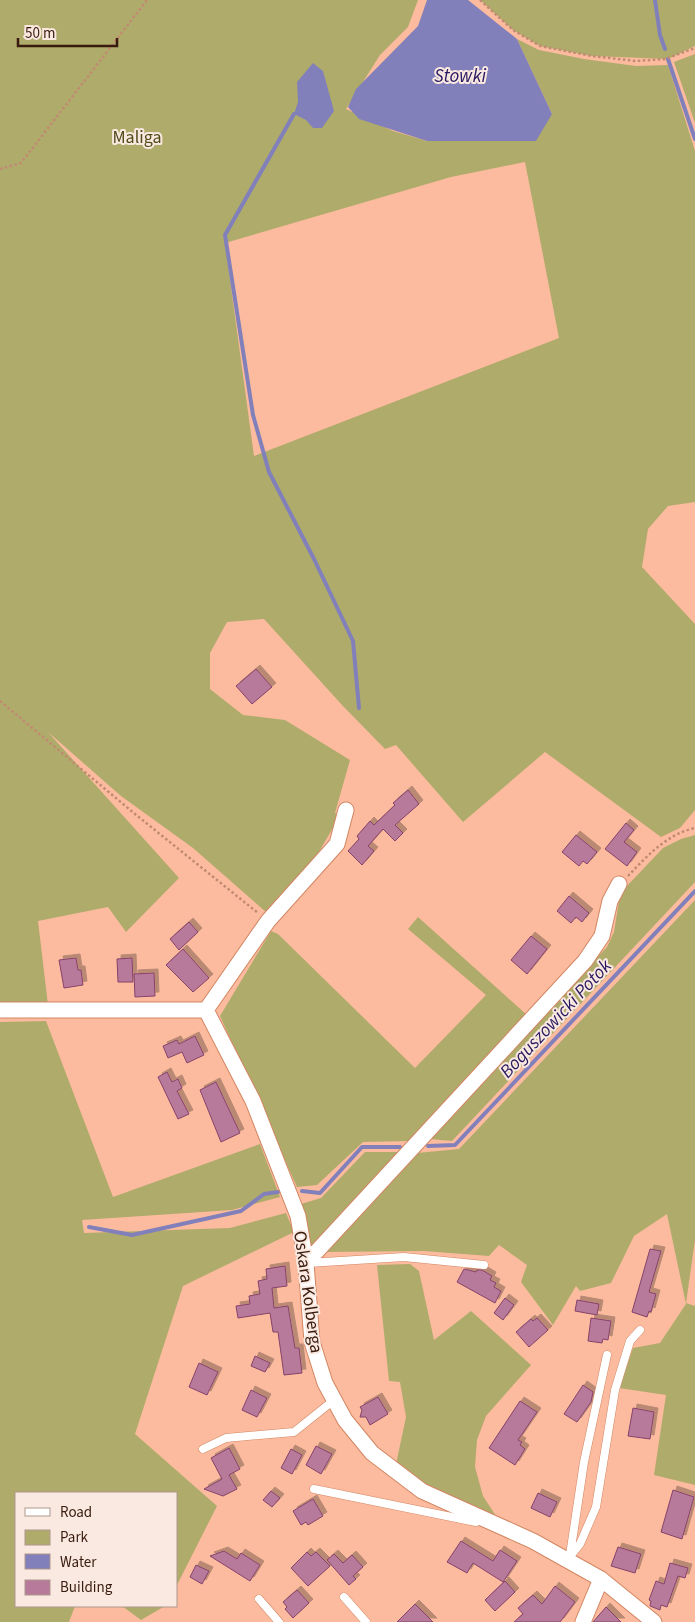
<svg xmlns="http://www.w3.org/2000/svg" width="695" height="1622" font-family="'Source Sans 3',sans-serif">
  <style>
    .green { fill: #afab6b; fill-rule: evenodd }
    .water { fill: #8280ba }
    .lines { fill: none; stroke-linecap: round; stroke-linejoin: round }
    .stream { stroke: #8280ba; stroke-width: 4 }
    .building { fill: #b77a9b; stroke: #86426a; filter: url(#shadow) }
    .lane-casing { stroke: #d28662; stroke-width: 9 }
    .street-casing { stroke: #d28662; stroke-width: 17 }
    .path { stroke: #c18a72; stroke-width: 2.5; stroke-dasharray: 2.5 2.5; stroke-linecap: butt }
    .lane { stroke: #fff; stroke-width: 8 }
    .street { stroke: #fff; stroke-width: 15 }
    .labels { text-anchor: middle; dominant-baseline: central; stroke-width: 4; stroke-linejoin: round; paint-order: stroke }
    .park-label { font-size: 18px; fill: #4e4b18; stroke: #fae9e1 }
    .street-label { font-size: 18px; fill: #391b0d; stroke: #fae9e1 }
    .water-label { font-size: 19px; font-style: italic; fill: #281a60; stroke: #fae9e1 }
  </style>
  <defs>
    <filter id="shadow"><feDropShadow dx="4" dy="-4" stdDeviation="0" flood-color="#0004"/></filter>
  </defs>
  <rect width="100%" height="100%" fill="#fcbb9e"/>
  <path class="green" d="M0,0H418L408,27L380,55L346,109L393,131L427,141L552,114L517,39L539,50L584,59L636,66L668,65L695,151V502L668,506L648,529L642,567L695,624V810L680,828L661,837L545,752L463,822L396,745L385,749L342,705L264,619L227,622L210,653V689L243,715L285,720L350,760L335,813L341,814L313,862L267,913L193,848L121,796L48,732L179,878L126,932L108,907L38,921L48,1005H0ZM525,162L559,338L254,456L225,243L451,177Z
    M480,0H695V46L668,59L592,56L540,46L513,30Z
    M695,54V123L674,62Z
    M695,835V882L452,1141L429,1139L470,1092L607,947L614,932L619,901L626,887L663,848L681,839Z
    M695,900V1240L686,1303L695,1306V1485L654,1475L666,1395L619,1388L633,1348L660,1343L686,1304L667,1214L634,1236L611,1283L580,1291L576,1286L553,1325L521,1282L527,1265L499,1245L489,1256L424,1251L324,1252L417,1153L459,1149Z
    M418,917L527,1015L410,1141L363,1142L317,1185L297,1187L220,1016L271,931L278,934L415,1068L486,995L408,929Z
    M46,1021L113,1197L260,1144L280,1197L232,1210L82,1220L84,1233L230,1228L286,1213L294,1232L183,1286L135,1434L217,1506L176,1587V1493H16V1606H75L69,1622H0V1022Z
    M365,1152H403L310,1250L301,1204L321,1198Z
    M410,1264L419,1271L434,1340L471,1311L531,1365L486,1416L477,1440L475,1467L483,1496L496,1516L422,1484L396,1464L406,1417L400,1382L389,1381L377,1265Z
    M122,1606H165L141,1620Z"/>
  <path class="water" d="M427,0H468L517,39L552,114L536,141H427L359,119L348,107L356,89L418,26Z
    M313,63L323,71L334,111L322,128H313L306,120L294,114L298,102L297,82Z"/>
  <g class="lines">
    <path class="stream" d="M655,0L660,35L665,49
      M668,59L695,139
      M294,114L225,235L253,415L269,472L314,559L353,641L359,708
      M428,1146L455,1145L695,891
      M302,1191L320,1193L362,1147H400
      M89,1227L132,1235L241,1211L264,1194L278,1192"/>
  </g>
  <path class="building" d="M256,669L272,687L252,704L236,686Z
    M408,790L419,804L395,825L403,833L395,841L383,829L368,846L374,851L362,865L348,851L359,839L357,836L370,821L374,825L395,805L393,803Z
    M626,823L634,830L624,842L637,852L627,866L605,849Z
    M576,835L597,852L587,864L583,861L579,866L562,852Z
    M569,896L589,913L582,922L576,917L571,923L557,911Z
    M189,922L198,932L179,950L170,939Z
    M531,936L547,949L527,974L511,960Z
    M183,949L209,978L193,992L166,965Z
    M76,958L78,970H81L83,985L64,988L59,960Z
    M132,958L133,982H118L117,959Z
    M154,973L155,996L135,997L134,974Z
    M195,1036L204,1055L187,1063L182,1052L168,1058L163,1046L177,1040L179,1044Z
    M167,1072L172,1082L178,1079L182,1088L177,1091L189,1114L178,1119L158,1077Z
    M216,1082L240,1133L221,1142L200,1090Z
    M650,1249L661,1251L649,1292L656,1294L651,1312L649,1311L647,1317L632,1312Z
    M285,1266L287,1286L272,1288L274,1308L288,1306L295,1348H299L302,1373L284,1375L278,1332H273L270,1313L238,1318L236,1306L250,1304L249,1296L260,1294L258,1281L267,1279L266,1269Z
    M464,1269L476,1272L477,1270H482L492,1276L490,1280L496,1283L494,1287L501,1291L495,1303L457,1282Z
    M505,1298L514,1305L503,1320L494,1313Z
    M577,1300L599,1304L597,1315L575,1311Z
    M537,1318L548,1330L529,1347L516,1332L531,1319L533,1321Z
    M591,1318L611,1321L608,1340L603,1339L602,1343L588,1341Z
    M255,1356L270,1363L265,1372L251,1366Z
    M199,1363L218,1372L207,1395L189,1387Z
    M583,1385L593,1392L591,1402L577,1422L564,1414Z
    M251,1390L267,1398L257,1417L242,1410Z
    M378,1397L388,1414L370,1425L366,1417H360L362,1410L360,1407Z
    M520,1401L537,1412L518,1440L522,1442L520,1445L525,1449L515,1465L489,1448Z
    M633,1408L654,1412L650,1439L628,1436Z
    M316,1446L332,1454L321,1474L306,1465Z
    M229,1448L240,1469L229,1475L237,1489L223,1496L204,1489L222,1479L211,1458Z
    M291,1449L302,1455L292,1474L281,1468Z
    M673,1490L694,1497L682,1539L661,1532Z
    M271,1491L280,1498L272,1507L263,1500Z
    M538,1493L557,1502L550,1517L531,1508Z
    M313,1499L323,1516L308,1525L306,1522L301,1525L293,1511Z
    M461,1541L493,1561L500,1550L517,1561L503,1582L473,1563L467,1573L447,1562Z
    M618,1547L641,1554L635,1573L611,1566Z
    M224,1551L237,1559L241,1553L260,1565L250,1581L210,1556Z
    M307,1552L311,1556L316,1552L330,1566L308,1586L291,1568Z
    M334,1554L343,1563L352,1555L363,1567L353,1576L356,1579L349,1585L327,1560Z
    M670,1563L688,1568L685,1578L678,1576L667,1607L661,1605L660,1610L650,1606L651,1601L649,1600L656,1581L664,1584Z
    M196,1565L209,1571L202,1584L190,1577Z
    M505,1581L515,1592L495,1611L485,1600Z
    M555,1586L575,1602L560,1622H514L523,1614L518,1608L533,1595L542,1604Z
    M297,1590L309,1603L293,1618L285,1609L287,1607L283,1602Z
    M415,1604L433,1622H397Z
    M606,1607L621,1622H593Z"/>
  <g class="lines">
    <defs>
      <path id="lane" d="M308,1263L404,1257L484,1265
        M203,1449L226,1438L294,1432L334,1400
        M314,1489L476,1522
        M570,1555L584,1462L607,1355
        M567,1560L580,1544L596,1507L615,1390L630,1341L640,1330
        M344,1597L366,1622
        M259,1599L279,1622"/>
      <path id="street" d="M0,1010H206L253,1101L298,1216L306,1263L312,1342L325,1383L345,1420L372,1453L422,1491L533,1541L601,1579L654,1622
        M206,1010L268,921L337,844L346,810
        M306,1263L585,961L602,936L610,901L619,884
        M583,1622L601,1579"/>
    </defs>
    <use href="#lane" class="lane-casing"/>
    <use href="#street" class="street-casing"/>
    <path class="path" d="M480,0L513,30L540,46L592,56L636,61L665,59L695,48
      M0,169L21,163L147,0
      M0,701L135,814L258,913
      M628,876C647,856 667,834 695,828"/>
    <use href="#lane" class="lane"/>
    <use href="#street" class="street"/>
  </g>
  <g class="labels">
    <g class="park-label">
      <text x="137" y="137">Maliga</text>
    </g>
    <g class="street-label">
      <text transform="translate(308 1292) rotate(82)">Oskara Kolberga</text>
    </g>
    <g class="water-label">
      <text x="460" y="76">Stowki</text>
      <text transform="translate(556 1019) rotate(-47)">Boguszowicki Potok</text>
    </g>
  </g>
  <rect x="15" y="1492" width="162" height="115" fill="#fae9e1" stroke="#ad978c"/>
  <rect x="25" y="1508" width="25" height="8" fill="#ffffff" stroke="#ad978c"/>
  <text x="60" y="1517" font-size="15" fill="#391b0d">Road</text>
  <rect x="25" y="1530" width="25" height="15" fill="#afab6b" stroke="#ad978c"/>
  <text x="60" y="1542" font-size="15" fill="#391b0d">Park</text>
  <rect x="25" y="1554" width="25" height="15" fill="#8280ba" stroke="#ad978c"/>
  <text x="60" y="1567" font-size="15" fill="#391b0d">Water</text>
  <rect x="25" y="1580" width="25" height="15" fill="#b77a9b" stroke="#ad978c"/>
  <text x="60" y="1592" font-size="15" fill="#391b0d">Building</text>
  <path d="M18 38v8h99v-8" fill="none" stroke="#391b0d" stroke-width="2.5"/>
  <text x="25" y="38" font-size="15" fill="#391b0d" stroke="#fae9e1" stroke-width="4" paint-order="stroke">50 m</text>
</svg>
